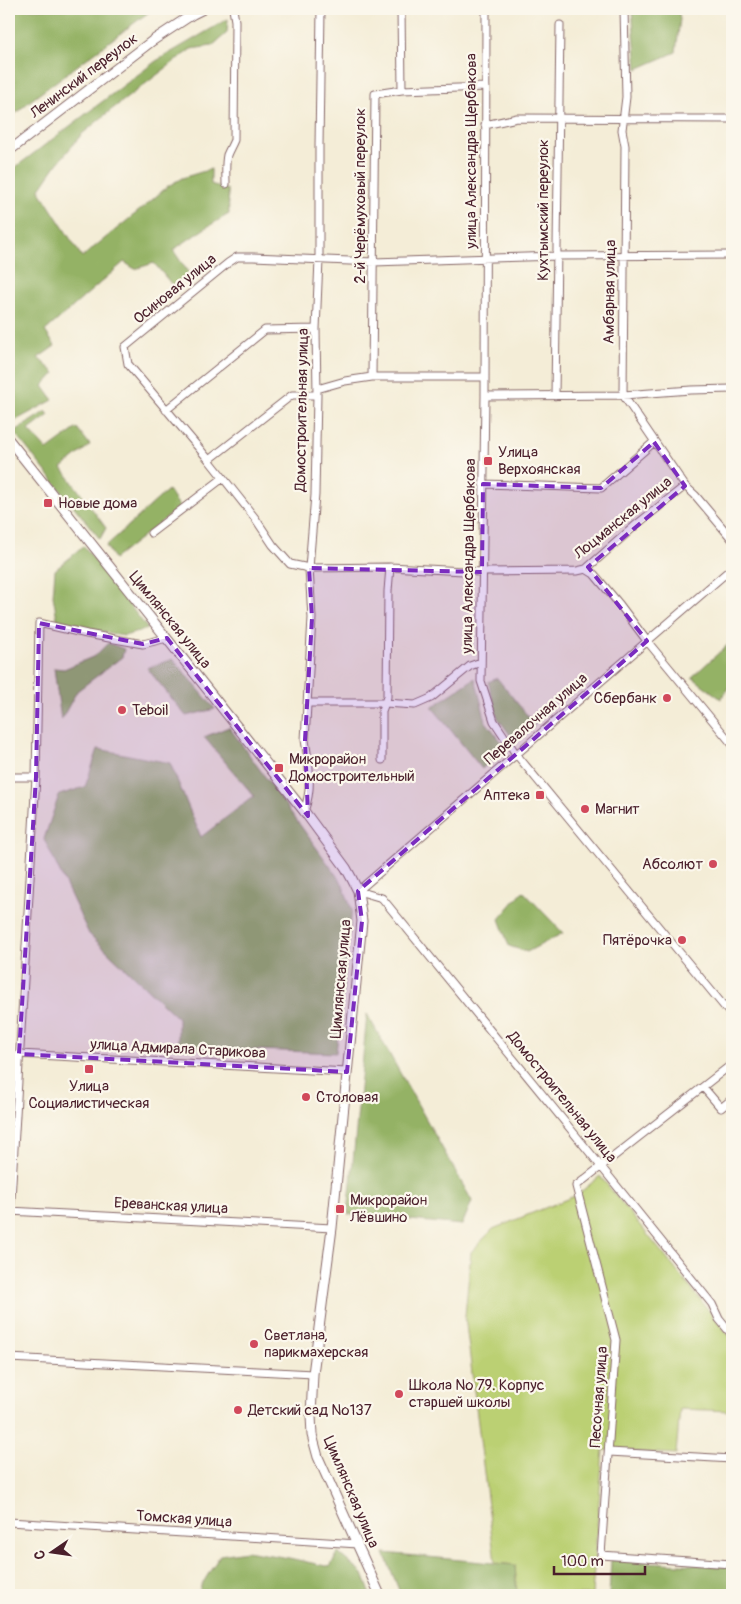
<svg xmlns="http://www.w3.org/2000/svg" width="741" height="1604" font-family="Pangolin,sans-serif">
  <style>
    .green { fill: #bbd073; stroke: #82784f }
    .forest { fill: #94b265; stroke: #6f6848 }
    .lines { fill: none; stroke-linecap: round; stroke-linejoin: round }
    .minor-casing { stroke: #866767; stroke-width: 9 }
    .major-casing { stroke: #866767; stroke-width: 11 }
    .minor { stroke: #fff; stroke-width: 7 }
    .major { stroke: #fff; stroke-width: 9 }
    .marked { fill: #7b2cbf; fill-opacity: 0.2; stroke: #7b2cbf; stroke-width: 4; stroke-dasharray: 10 6; stroke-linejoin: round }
    .poi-dot { fill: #d1495b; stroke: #fbf7ec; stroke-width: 2 }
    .labels { text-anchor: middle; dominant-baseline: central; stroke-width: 4.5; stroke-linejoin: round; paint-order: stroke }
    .street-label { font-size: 15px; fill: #4a1f2b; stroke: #fbf7ec }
    .poi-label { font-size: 15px; fill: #4a1f2b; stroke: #fbf7ec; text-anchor: start }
  </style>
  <rect width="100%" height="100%" fill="#fbf7ec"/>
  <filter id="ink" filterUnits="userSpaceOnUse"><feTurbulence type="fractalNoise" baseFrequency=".02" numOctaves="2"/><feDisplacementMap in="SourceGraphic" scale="10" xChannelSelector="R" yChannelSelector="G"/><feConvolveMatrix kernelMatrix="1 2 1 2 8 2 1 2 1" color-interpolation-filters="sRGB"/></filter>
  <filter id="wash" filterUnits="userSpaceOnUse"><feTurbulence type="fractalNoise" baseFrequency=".0096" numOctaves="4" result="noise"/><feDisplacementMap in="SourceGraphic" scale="20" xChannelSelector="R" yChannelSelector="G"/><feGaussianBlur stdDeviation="1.12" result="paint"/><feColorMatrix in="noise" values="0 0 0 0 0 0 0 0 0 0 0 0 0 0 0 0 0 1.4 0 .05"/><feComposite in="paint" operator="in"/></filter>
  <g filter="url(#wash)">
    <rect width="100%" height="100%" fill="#f4edd7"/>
    <path class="green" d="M600,1176L732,1339V1411L680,1409L676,1454L603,1450L592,1595H517L515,1565L495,1563L465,1316L471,1252L493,1229L577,1195Z"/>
    <path class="forest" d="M9,9H153L30,101L9,119Z
      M632,9H678L680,19L676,52L637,69Z
      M228,19L227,33L212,46L191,49L111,110L82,134L57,164L39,190L82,257L145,206L168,186L182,178L211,169V184L228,190L229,214L207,227L173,250L190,275L173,286L154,263L135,269L124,262L45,331L55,346L38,358L55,373L43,386L53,400L9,424V172L156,61Z
      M46,411L49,415L29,430L47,450L77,428L90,445L62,468L106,528L100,539L14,432Z
      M168,490L180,507L114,559L106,546Z
      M84,546L148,629L124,636L58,624L53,596L55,570Z
      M732,641V682L721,699L692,677Z
      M108,643L124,649L122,657L77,691L61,720L54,668L64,669L95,656Z
      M173,659L215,709L186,716L147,668Z
      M475,678L486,722L505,746L482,769L432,707Z
      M497,678L535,725L513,739L498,718L488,682Z
      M229,727L342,883L352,910L336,1053L178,1047V1018L89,934L44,839L59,795L85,787L98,749L170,763L201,837L254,796L204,737Z
      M523,891L563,933L527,952L509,946L499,919Z
      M367,1014L472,1201L462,1225L348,1214Z
      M246,1551L289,1558L330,1567L338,1553L363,1574L371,1595H199L201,1586L220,1555Z
      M384,1553L515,1565L517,1595H401Z
      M611,1560L732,1567V1595H609Z"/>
  </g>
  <g filter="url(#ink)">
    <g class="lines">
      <defs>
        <path id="minor" d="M486,9L485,396L481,681L494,721L516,754L732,1016
          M624,9L626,97L622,130L625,146L623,395L685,486L695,495L732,539
          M402,90L486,87
          M485,125L517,118L732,119
          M226,184C226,175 225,164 227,155C229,150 232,145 234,140L235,21L233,9
          M372,377L375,94L402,90L401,9
          M317,389L345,381L372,377H484
          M485,396L623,395L691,390L732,389
          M555,396L560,25
          M166,410L265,330L316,329
          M209,460L292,395H317
          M483,484L601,488L654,442
          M685,486L636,525L586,569L577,571L482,572L390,567L309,568L290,564L273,545L255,518L209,460L128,364L125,347L228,263L237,257H253L374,262L557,256L732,255
          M151,533L223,478
          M586,569L594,574L620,605L647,641L732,744
          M307,703H385L415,705L431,698L470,666L481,662
          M382,760V711L387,697L388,591L390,567
          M9,777H36
          M304,811C313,789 309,763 305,740L312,618L309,568L315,495L317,395L316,329L319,260V146L321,9
          M358,891L382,898L595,1159L712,1304L719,1319L732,1335
          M358,891L732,568
          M9,1061L19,1054L347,1072
          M732,1064L576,1186L616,1340L601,1555L732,1564
          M703,1087L721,1108L732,1099
          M9,1211L332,1228
          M9,1233L36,777L39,623L87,634L143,644L167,638
          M9,1358L313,1374
          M609,1452L732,1459
          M9,1522L358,1544"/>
        <path id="major" d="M9,151L152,41L193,14L203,9
          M9,440L304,811L346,868L352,879L358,891L362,921L332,1228L313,1374L311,1416L312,1435L318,1457L380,1595"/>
      </defs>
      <use href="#minor" class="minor-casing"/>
      <use href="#major" class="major-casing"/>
      <use href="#minor" class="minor"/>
      <use href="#major" class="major"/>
    </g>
  </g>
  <path class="marked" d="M654,442L685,486L588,567L647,641L358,891L362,921L347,1072L19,1054L36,777L39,623L143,644L167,638L308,816L305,740L312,618L309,568L482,572L483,484L601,488Z"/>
  <g class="poi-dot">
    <rect x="483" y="456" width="10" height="10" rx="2.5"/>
    <rect x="43" y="498" width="10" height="10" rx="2.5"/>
    <circle cx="667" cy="698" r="5"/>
    <circle cx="122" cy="710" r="5"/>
    <rect x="274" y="763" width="10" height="10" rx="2.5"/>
    <rect x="535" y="790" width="10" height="10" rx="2.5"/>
    <circle cx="585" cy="809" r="5"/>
    <circle cx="713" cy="864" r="5"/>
    <circle cx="682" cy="940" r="5"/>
    <rect x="84" y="1064" width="10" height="10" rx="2.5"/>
    <circle cx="306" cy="1097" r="5"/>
    <rect x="335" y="1204" width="10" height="10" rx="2.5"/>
    <circle cx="254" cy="1344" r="5"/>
    <circle cx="399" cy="1394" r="5"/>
    <circle cx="238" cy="1410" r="5"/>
  </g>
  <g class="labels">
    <g class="street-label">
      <text transform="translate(84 76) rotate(-37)">Ленинский переулок</text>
      <text transform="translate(471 151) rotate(-90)">улица Александра Щербакова</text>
      <text transform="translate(360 196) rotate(-90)">2-й Черёмуховый переулок</text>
      <text transform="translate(543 210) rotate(-90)">Кухтымский переулок</text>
      <text transform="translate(175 289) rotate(-39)">Осиновая улица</text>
      <text transform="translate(610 292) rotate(-89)">Амбарная улица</text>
      <text transform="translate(302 410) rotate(-89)">Домостроительная улица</text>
      <text transform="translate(623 518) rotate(-39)">Лоцманская улица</text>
      <text transform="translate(469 556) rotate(-89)">улица Александра Щербакова</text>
      <text transform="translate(170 620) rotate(51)">Цимлянская улица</text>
      <text transform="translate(536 719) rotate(-41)">Перевалочная улица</text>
      <text transform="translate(341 979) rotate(-85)">Цимлянская улица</text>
      <text transform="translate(178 1049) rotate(3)">улица Адмирала Старикова</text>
      <text transform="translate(562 1097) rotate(51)">Домостроительная улица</text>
      <text transform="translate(171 1206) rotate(3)">Ереванская улица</text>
      <text transform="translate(599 1397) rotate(-86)">Песочная улица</text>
      <text transform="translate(351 1492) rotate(67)">Цимлянская улица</text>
      <text transform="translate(184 1519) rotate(4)">Томская улица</text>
    </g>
    <g class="poi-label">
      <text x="498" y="452">Улица<tspan x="498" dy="17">Верхоянская</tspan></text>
      <text x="58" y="503">Новые дома</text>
      <text x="657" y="698" text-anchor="end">Сбербанк</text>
      <text x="132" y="710">Teboil</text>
      <text x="289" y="759">Микрорайон<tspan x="289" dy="17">Домостроительный</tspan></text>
      <text x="530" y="795" text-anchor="end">Аптека</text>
      <text x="595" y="809">Магнит</text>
      <text x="703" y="864" text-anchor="end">Абсолют</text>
      <text x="672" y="940" text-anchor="end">Пятёрочка</text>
      <text x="89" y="1086" text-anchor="middle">Улица<tspan x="89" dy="17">Социалистическая</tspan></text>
      <text x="316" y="1097">Столовая</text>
      <text x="350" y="1200">Микрорайон<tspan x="350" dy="17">Лёвшино</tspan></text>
      <text x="264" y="1335">Светлана,<tspan x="264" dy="17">парикмахерская</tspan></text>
      <text x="409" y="1385">Школа № 79. Корпус<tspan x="409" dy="17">старшей школы</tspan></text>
      <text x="248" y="1410">Детский сад №137</text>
    </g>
  </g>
  <rect width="741" height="1604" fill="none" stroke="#fbf7ec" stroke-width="30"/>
  <g transform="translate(52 1552) rotate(257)" stroke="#fbf7ec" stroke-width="4" paint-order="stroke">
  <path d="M0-4L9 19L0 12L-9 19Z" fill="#4a1f2b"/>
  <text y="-8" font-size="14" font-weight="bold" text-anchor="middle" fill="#4a1f2b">С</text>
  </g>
  <path d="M554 1566v8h91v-8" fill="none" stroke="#4a1f2b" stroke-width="2.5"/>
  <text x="561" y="1566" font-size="15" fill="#4a1f2b" stroke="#fbf7ec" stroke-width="4" paint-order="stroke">100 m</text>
</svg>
